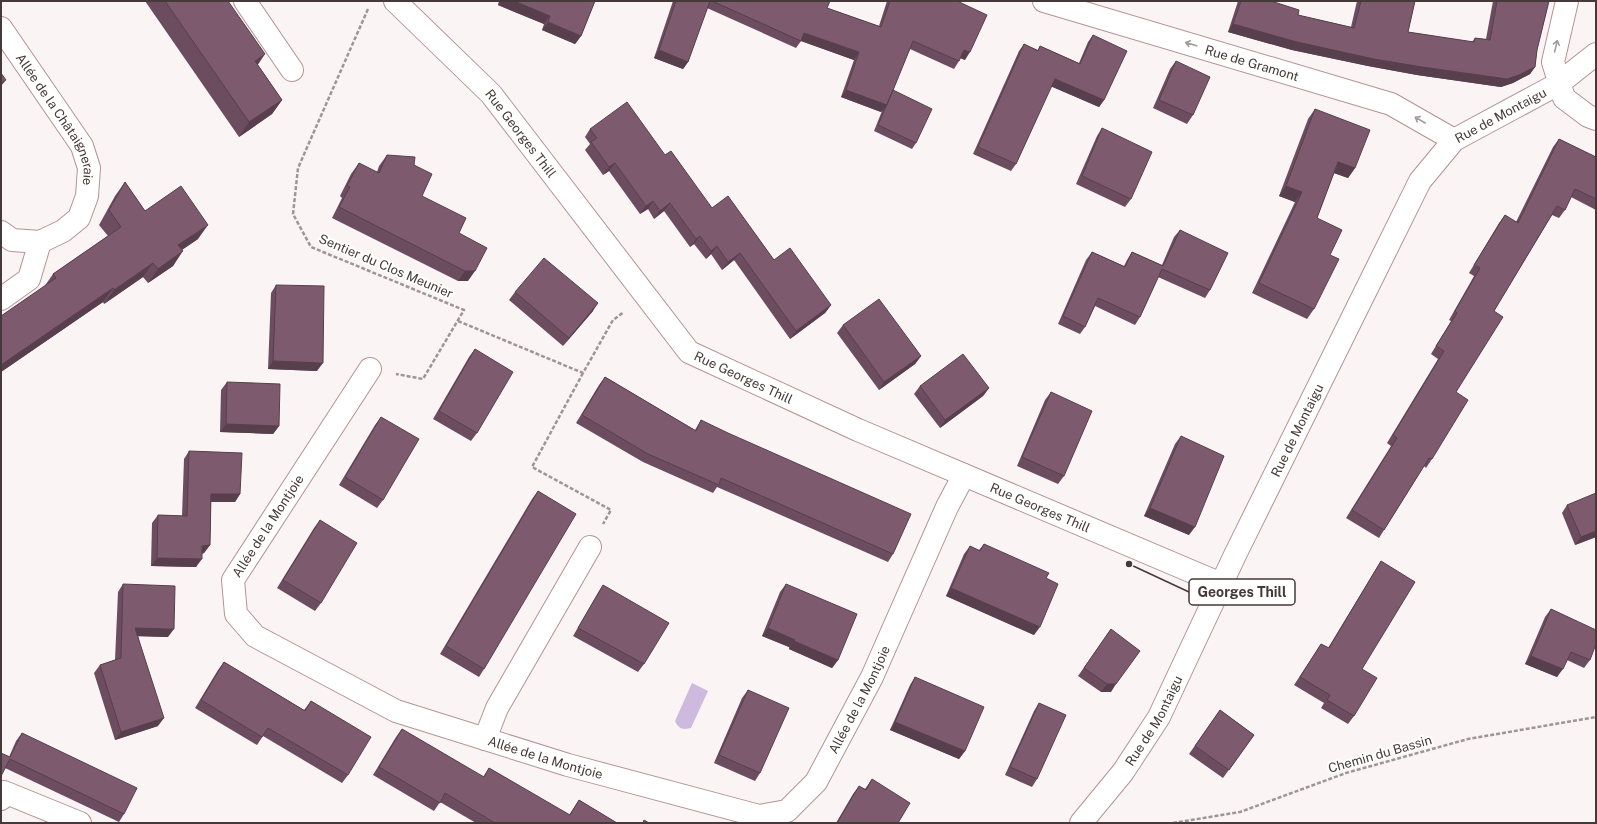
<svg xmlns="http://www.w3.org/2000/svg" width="1597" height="824" font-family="'Public Sans',sans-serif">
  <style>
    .water { fill: #cdbade }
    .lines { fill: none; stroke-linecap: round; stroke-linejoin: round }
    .minor-casing { stroke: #b49393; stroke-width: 24 }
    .path { stroke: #9f9595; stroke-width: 2.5; stroke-dasharray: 4 2; stroke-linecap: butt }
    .minor { stroke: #fff; stroke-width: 22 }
    .wall { fill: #6c4d5f }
    .shaded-wall { fill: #583f4d }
    .building { fill: #7d5a6e; stroke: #583f4d }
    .oneway { stroke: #a29c9c }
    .labels { text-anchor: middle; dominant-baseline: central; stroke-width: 4; stroke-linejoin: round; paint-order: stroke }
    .street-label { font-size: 13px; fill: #463939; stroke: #fff }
    .leader { fill: none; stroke: #463939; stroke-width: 1.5 }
    .callout-dot { fill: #463939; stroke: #fff; stroke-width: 1.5 }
    .callout { fill: #fff; stroke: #463939; stroke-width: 1.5 }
    .callout-label { font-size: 14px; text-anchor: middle; font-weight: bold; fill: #463939 }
  </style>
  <rect width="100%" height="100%" fill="#fbf4f4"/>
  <path class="water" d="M692,683L708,691L691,728C682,730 679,729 675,721Z"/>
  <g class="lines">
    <defs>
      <g id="minor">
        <path d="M245,1L292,70"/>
        <path id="s1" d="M395,1L491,94L689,352L858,430L1221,584"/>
        <path id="s2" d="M1044,1L1391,104L1454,140"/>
        <path d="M1567,1L1553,62L1564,98L1588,116L1596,119"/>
        <path id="s3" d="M1,28L82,146L89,168L87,196L79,218L63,231L40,242L12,240L1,232"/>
        <path d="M1,299L29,279L40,242"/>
        <path id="s4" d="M370,369L233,580L236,614L255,636L396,711L568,765L759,816L787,811L816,782L872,677L947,507L964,475"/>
        <path d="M485,739L497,708L590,547"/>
        <path d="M1,799L4,792L80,823"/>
        <path id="s5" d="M1081,823L1123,772L1159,717L1235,555L1420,181L1454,140L1558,84L1596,54"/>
      </g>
    </defs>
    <use href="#minor" class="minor-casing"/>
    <path class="path" d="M368,9L298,168L293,214L311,247L464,310L423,379L396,374
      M458,321L583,373L613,320L624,312
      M583,373L532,467L611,510L603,524
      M1173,823L1240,812L1346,773L1468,739L1596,717"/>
    <use href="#minor" class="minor"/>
  </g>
  <path class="wall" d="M145,1H228L258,65L282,100L272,114L239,137Z
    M499,1H595L581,36L575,44L542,30L544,24L498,5Z
    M673,1H830L827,8L879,26L887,1H957L965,60L960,58L959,61L954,69L910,49L893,90L916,143L912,149L874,131L882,111L881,112L841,97L854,60L801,41L796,48L707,8L688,62L683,69L654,58Z
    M1238,1H1271L1298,15L1351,27L1357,1H1415L1408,32L1472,42L1475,38L1486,39L1493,1H1549L1537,50L1535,67L1530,74L1513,83L1501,87L1417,75L1368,66L1292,50L1228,32Z
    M1093,35L1104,100L1099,107L1051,86L1016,164L1011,171L973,154L1019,51L1024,44L1038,50L1040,46L1079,63L1088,42Z
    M1176,61L1193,115L1187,124L1153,108L1170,69Z
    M1315,109L1355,168L1348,178L1334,173L1317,218L1314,309L1307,319L1252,293L1295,202L1279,196L1308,119Z
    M1102,128L1131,199L1125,207L1076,184L1097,136Z
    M590,129L665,155L712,208L774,260L831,305L825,313L790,339L734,260L722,270L711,254L706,259L694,244L690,247L664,211L654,219L648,209L640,214L609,171L603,175L585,150L590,144L585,137Z
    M1559,139L1596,157V210L1571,197L1565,210L1559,218L1552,215L1494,311L1456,392L1432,459L1426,468L1424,466L1379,538L1346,518L1391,446L1387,443L1438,359L1431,354L1451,321L1449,320L1474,276L1469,273L1499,223L1505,215L1516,222L1553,147Z
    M387,155L414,165L422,196L459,233L468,281H458L332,218L342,198L340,196L351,174L359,163L377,172L379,166Z
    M125,182L145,211L198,239L182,250L173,266L148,283L143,277L104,304L103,302L1,372V316L44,287L53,274L108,236L99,225L115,196Z
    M1180,230L1210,290L1205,298L1158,277L1140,317L1135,325L1095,306L1085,327L1080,334L1058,324L1086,260L1092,252L1124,266L1127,260L1132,252L1162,265L1174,237Z
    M276,285L317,371L268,369L271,293Z
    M515,292L593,311L563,346L509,300Z
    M843,325L921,356L915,364L879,390L837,333Z
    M475,349L477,433L471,441L433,419L469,357Z
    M605,377L695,430L701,420L893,554L888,562L717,487L713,493L643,462L576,423L599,385Z
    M227,382L279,426L273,434L220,432L221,390Z
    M920,386L989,388L983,396L940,428L914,394Z
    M1051,392L1064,476L1058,484L1017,466L1045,400Z
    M381,417L383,500L377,508L339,485L375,425Z
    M1181,436L1189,535L1144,516L1175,444Z
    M189,451L240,494L235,502H211L210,545L204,553L202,554L196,567L151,566L152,523L158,515L182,516L184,459Z
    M538,491L484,669L479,677L440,654L532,499Z
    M1567,505L1596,537L1575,545L1562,513Z
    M320,520L321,603L315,611L277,588L314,528Z
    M984,544L1046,578L1034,635L946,596L964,554L970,546L979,550Z
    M1381,561L1362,669L1354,716L1348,724L1321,708L1324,703L1294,685L1321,644L1328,648L1376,569Z
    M123,584L168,637L138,636L158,726L115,740L94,673L100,665L115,660L118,592Z
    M786,584L838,660L832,668L789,649V647L762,636L780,592Z
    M603,585L644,664L638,672L573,636L598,593Z
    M1551,609L1590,660L1584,668L1567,660L1557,677L1525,664L1545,617Z
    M1111,629V692H1101L1078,676Z
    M224,662L304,710L311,701L348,775L342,783L263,736L257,745L195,708L218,670Z
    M915,677L965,751L959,759L890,730L910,685Z
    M748,690L760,773L755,781L714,763L742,698Z
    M1039,703L1037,779L1032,787L1005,775L1034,711Z
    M1220,710L1254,735L1223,778L1189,754Z
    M402,729L483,777L489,768L569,815L579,800L617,823H476L440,802L434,811L373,775L396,737Z
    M22,733L124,814L119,822L5,768L9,757L16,741Z
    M872,779L898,823H836L853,794L859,786L865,789Z"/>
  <path class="shaded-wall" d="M500,1H514L550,16L544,24L498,5Z
    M548,22L581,36L575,44L542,30Z
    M1233,24L1535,67L1530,74L1513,83L1501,87L1417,75L1368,66L1292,50L1228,32Z
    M804,33L859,52L854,60L801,41Z
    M659,50L688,62L683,69L654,58Z
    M964,50L970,52L965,60L958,57Z
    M265,54L255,69V61Z
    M1055,79L1104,100L1099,107L1050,86Z
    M6,80L1,86V83Z
    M846,90L887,105L881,112L841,97Z
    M282,100L272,114L239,137L249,122Z
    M1338,162L1355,168L1348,178L1331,172Z
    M615,163L609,171L603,175L609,167Z
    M1286,186L1302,192L1295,202L1279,196Z
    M653,201L648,209L640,214L646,206Z
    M670,203L664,211L654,219L660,211Z
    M208,225L198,239L168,259L178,245Z
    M700,236L694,244L690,247L696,239Z
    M717,246L711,254L706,259L711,251Z
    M183,251L173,266L148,283L158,269Z
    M740,253L734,260L722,270L728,262Z
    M153,263L143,277L104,304L114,290Z
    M465,271H475L468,281H458Z
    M113,288L103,302L1,372V365Z
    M598,303L593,311L563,346L569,338Z
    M831,305L825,313L790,339L796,331Z
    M921,356L915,364L879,390L884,382Z
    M273,361L323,363L317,371L268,369Z
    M989,388L983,396L940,428L945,420Z
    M226,424L279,426L273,434L220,432Z
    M211,494H240L235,502H205Z
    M1150,508L1195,527L1189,535L1144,516Z
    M1596,531V537L1575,545L1581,537Z
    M210,545L204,553L196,554L202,546Z
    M157,558L202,559L196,567L151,566Z
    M951,588L1040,627L1034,635L946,596Z
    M135,628L174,629L168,637L130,636Z
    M768,628L795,640L789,647L762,636Z
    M794,641L838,660L832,668L789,649Z
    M1531,656L1563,669L1557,677L1525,664Z
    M1107,684H1116L1111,692H1101Z
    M164,718L158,726L115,740L121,732Z
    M895,722L965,751L959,759L890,730Z"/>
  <path class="building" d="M165,1H228L265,54L255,61L282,100L249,122Z
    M514,1H595L581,36L548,22L550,16Z
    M676,1H710L688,62L659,50Z
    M712,1H830L827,8L881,27L890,1H957L987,15L970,52L964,50L959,61L913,41L887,105L846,90L859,52L804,33L801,41Z
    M1241,1H1271L1299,10L1298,15L1354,28L1361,1H1415L1408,32L1474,42L1475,38L1490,40L1497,1H1549L1537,50L1535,67L1519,75L1507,79L1422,67L1374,59L1297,42L1233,24Z
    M1093,35L1127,51L1104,100L1055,79L1016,164L978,147L1024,44L1038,51L1040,46L1080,64Z
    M1176,61L1210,77L1193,115L1159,100Z
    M1,73L6,80L1,83Z
    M893,90L932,109L916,143L878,125Z
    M627,102L665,155L671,151L712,208L728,196L774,260L790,248L831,305L796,331L740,253L728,262L717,246L711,251L700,236L696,239L670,203L660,211L653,201L646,206L615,163L609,167L591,142L597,138L590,129Z
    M1315,109L1370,130L1355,168L1338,162L1317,218L1342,230L1330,255L1339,259L1314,309L1259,283L1302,192L1286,186Z
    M1102,128L1152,152L1131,199L1082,176Z
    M1559,139L1596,157V199L1575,189L1565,210L1557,206L1494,311L1503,317L1456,392L1468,400L1432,459L1429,458L1384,530L1352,510L1397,438L1393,435L1444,351L1436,346L1457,313L1455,311L1480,268L1474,265L1505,215L1518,223Z
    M387,155L415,157L414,165L432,174L422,196L466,218L459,233L487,248L475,271H465L339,207L350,187L347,186L359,163L379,173Z
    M125,182L145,211L181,186L208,225L178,245L183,251L158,269L153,263L114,290L113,288L1,365V316L56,278L53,274L121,227L109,210Z
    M1180,230L1228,253L1210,290L1162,269L1140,317L1098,298L1085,327L1063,316L1092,252L1125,267L1132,252L1163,266Z
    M544,258L598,303L569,338L515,292Z
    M276,285L324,286L323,363L273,361Z
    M879,299L921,356L884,382L843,325Z
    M475,349L513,372L477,433L439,411Z
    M963,354L989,388L945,420L920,386Z
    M605,377L696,431L701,420L728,433L911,514L893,554L721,478L719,485L648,454L582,415Z
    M227,382L280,384L279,426L226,424Z
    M1051,392L1092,411L1064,476L1022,457Z
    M381,417L419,439L383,500L345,477Z
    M1181,436L1224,456L1195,527L1150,508Z
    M189,451L242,453L240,494H211L210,545L202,546V559L157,558L158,515L187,516Z
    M538,491L576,514L484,669L446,646Z
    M1596,493V531L1581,537L1567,505Z
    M320,520L357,543L321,603L283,580Z
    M984,544L1049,573L1046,578L1058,584L1040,627L951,588L970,546L980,551Z
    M1381,561L1415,582L1362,669L1377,678L1354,716L1327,700L1330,695L1300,677L1321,644L1329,648Z
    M123,584L175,586L174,629L135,628L164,718L121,732L100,665L121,658Z
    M786,584L857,614L838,660L794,641L795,640L768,628Z
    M603,585L669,623L644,664L578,628Z
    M1551,609L1596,630V644L1590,660L1571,652L1563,669L1531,656Z
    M1111,629L1140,651L1116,684H1107L1084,668Z
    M224,662L305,711L311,701L371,737L348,775L268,728L262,737L201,700Z
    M915,677L984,707L965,751L895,722Z
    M748,690L789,708L760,773L719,755Z
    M1039,703L1066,715L1037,779L1010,767Z
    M1220,710L1254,735L1229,770L1195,746Z
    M402,729L484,777L489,768L570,815L579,800L617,823H495L445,793L440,803L379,767Z
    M22,733L137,788L124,814L10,759L1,776V753L10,757Z
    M872,779L910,803L898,823H837L859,786L866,790Z
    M644,820L649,823H643Z"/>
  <defs><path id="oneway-shaft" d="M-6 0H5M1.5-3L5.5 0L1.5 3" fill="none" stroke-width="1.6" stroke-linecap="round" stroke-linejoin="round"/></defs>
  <g class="oneway">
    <use href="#oneway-shaft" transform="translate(1191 44) rotate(-164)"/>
    <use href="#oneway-shaft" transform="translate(1556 46) rotate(-77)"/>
    <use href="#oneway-shaft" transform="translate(1420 120) rotate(-150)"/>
  </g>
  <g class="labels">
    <g class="street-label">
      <text stroke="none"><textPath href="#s2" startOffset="217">Rue de Gramont</textPath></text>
      <text stroke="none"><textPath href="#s5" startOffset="834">Rue de Montaigu</textPath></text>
      <text stroke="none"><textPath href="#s3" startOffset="108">Allée de la Châtaigneraie</textPath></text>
      <text stroke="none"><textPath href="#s1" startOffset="183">Rue Georges Thill</textPath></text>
      <text transform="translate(386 266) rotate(23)">Sentier du Clos Meunier</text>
      <text stroke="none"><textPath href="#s1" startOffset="519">Rue Georges Thill</textPath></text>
      <text stroke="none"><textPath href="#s5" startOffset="450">Rue de Montaigu</textPath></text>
      <text stroke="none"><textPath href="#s1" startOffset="843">Rue Georges Thill</textPath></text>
      <text transform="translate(268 526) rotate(-57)">Allée de la Montjoie</text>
      <text stroke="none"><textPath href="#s4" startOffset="1015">Allée de la Montjoie</textPath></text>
      <text stroke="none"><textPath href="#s5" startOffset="126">Rue de Montaigu</textPath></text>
      <text transform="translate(1380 754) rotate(-16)">Chemin du Bassin</text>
      <text stroke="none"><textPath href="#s4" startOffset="631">Allée de la Montjoie</textPath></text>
    </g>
  </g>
  <path class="leader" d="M1129 564L1189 592"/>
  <circle class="callout-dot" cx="1129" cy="564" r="4"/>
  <rect class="callout" x="1189" y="579" width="106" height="26" rx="4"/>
  <g class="callout-label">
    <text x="1242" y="597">Georges Thill</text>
  </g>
  <rect width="1597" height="824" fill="none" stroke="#463939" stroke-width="4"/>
</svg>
